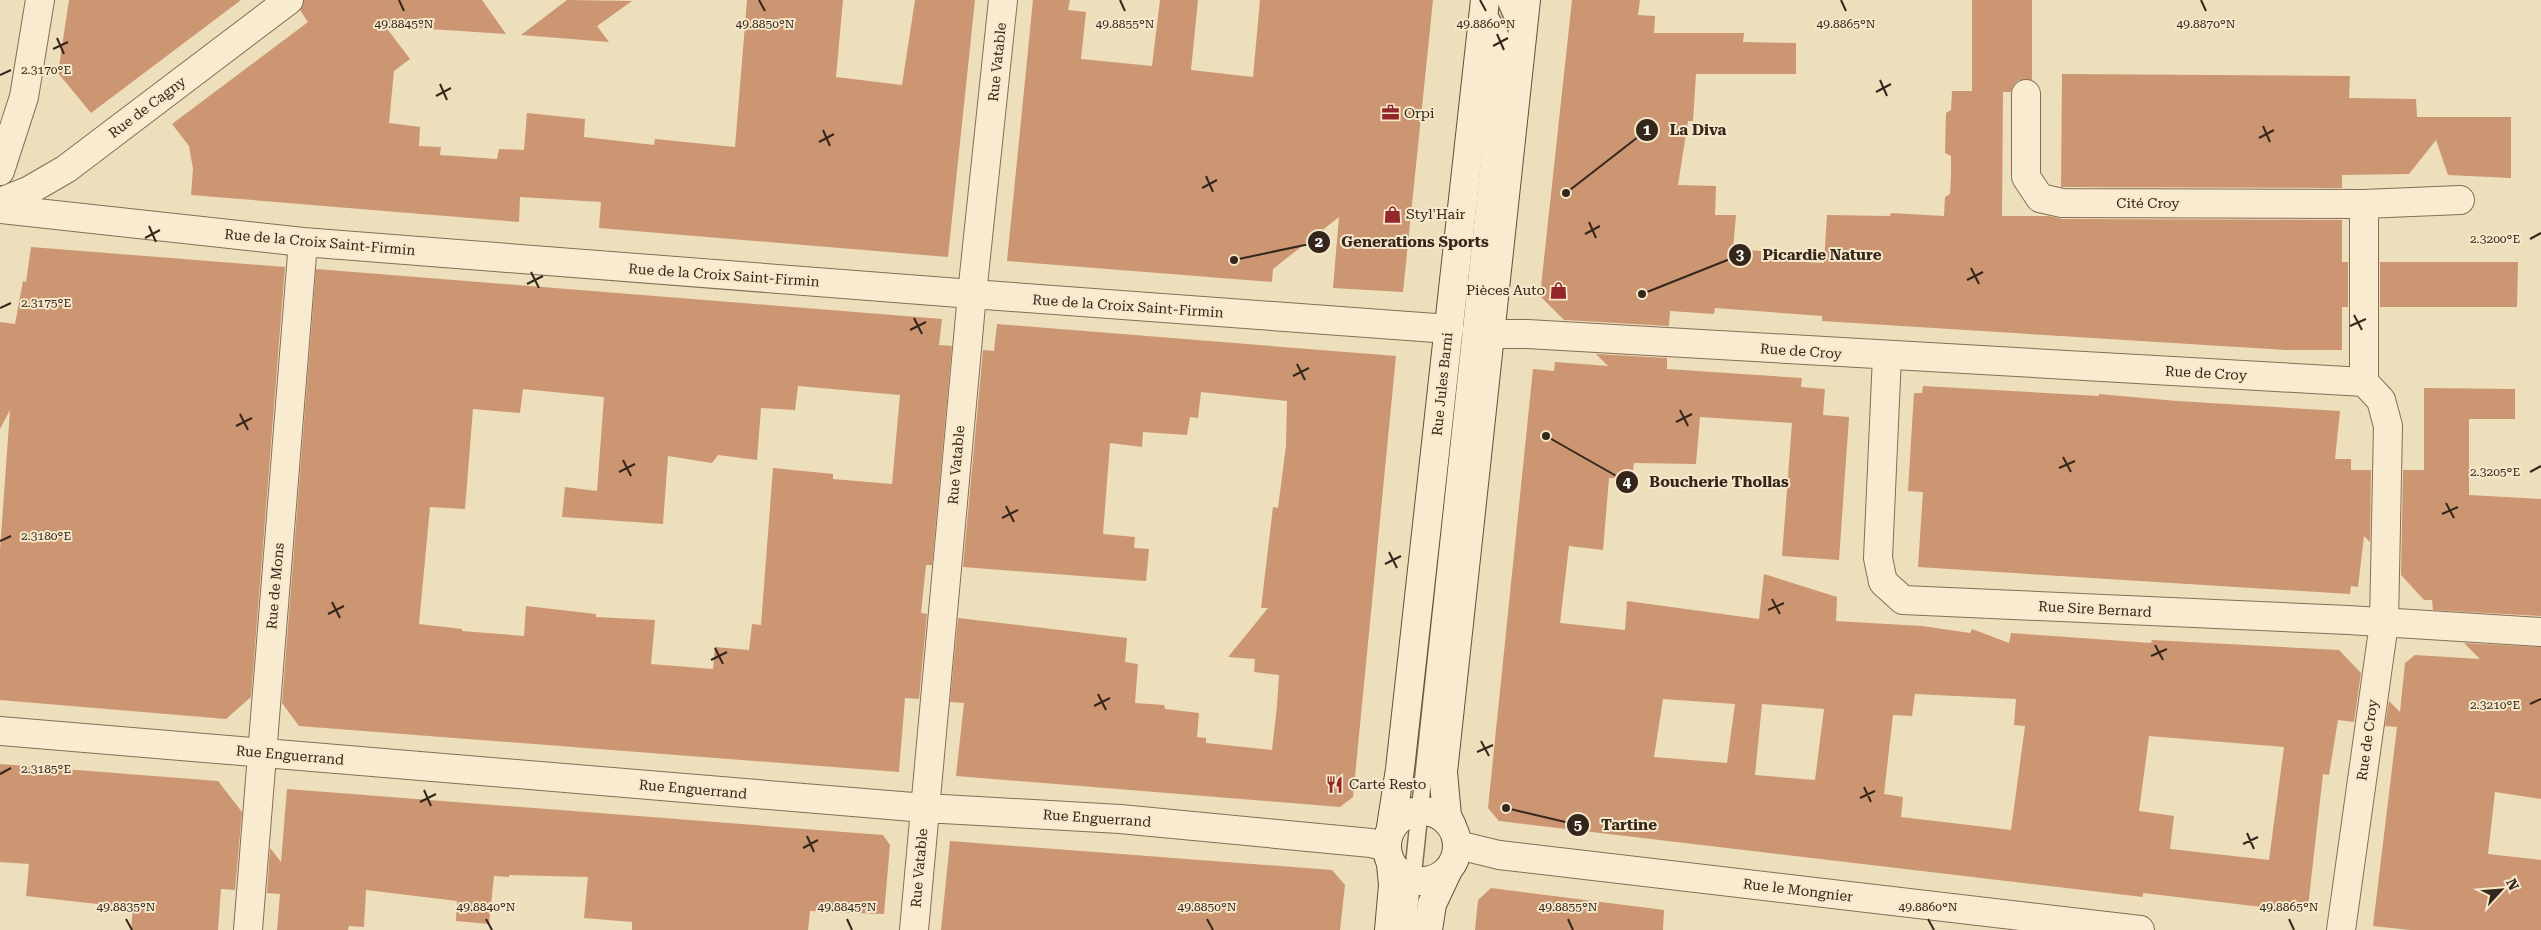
<svg xmlns="http://www.w3.org/2000/svg" width="2541" height="930" font-family="'Roboto Serif',serif">
  <style>
    .building { fill: #cc9672; fill-rule: evenodd }
    .lines { fill: none; stroke-linecap: round; stroke-linejoin: round }
    .service-casing { stroke: #856e56; stroke-width: 19 }
    .minor-casing { stroke: #856e56; stroke-width: 30 }
    .secondary-casing { stroke: #664f39; stroke-width: 30 }
    .service { stroke: #f9ebcf; stroke-width: 16 }
    .minor { stroke: #f9ebcf; stroke-width: 28 }
    .secondary { stroke: #f9ebcf; stroke-width: 28 }
    .ticks { fill: none; stroke: #34261b; stroke-width: 2 }
    .labels { text-anchor: middle; dominant-baseline: central; stroke-width: 4; stroke-linejoin: round; paint-order: stroke }
    .street-label { font-size: 14px; fill: #34261b; stroke: #f5e8cb }
    .poi-label { font-size: 14px; fill: #34261b; stroke: #f5e8cb; text-anchor: start }
    .ticks-label { font-size: 12px; text-anchor: middle; fill: #34261b; stroke: #f5e8cb; stroke-width: 4; stroke-linejoin: round; paint-order: stroke }
    .leader { fill: none; stroke: #34261b; stroke-width: 2 }
    .callout-dot { fill: #34261b; stroke: #f5e8cb; stroke-width: 2 }
    .mark-label { font-size: 15px; text-anchor: middle; font-weight: bold; fill: #fff }
    .callout-label { font-size: 15px; text-anchor: middle; font-weight: bold; fill: #34261b; stroke: #f5e8cb; stroke-width: 4; stroke-linejoin: round; paint-order: stroke }
  </style>
  <rect width="100%" height="100%" fill="#eddebc"/>
  <path class="building" d="M69,0H241L91,113L58,73Z
    M304,0H482L506,34L385,26L410,59L394,71L389,123L420,127L419,146L441,147L440,155L497,159L499,149L524,150L527,113L585,119L584,137L654,145L655,139L735,147L747,0H843L836,77L902,85L915,0H975L948,257L599,228L601,202L520,197L519,222L191,195L193,169L189,146L172,124L308,22L300,10Z
    M567,0L632,1L597,26L609,42L521,35Z
    M1033,0H1070L1068,10L1086,12L1081,59L1152,66L1160,0H1198L1191,70L1253,77L1260,0H1433L1403,292L1333,288L1339,217L1273,269L1272,282L1007,261Z
    M1572,0H1640L1638,15L1655,16L1654,33H1744L1743,42L1796,43V74H1696L1693,121H1688L1678,185L1716,186L1715,215H1736L1733,249L1761,251V260L1824,263L1827,215L1890,216L1891,213L1944,216L1945,197L1950,194L1951,174V156L1945,153L1946,113L1951,110L1952,91H1972V0H2032V80H2019L2013,86L2011,92H2003L2002,216H2049L2062,219L2342,220V262H2348V307H2342V350H2286L1822,321V316L1715,308L1714,314L1670,311L1669,326L1564,320L1540,296Z
    M2062,74L2350,76L2349,98L2416,99L2417,117H2511V178L2448,175L2436,140L2409,174L2342,175V188L2061,187Z
    M31,247L285,267L251,697L226,719L0,700V550L10,410L0,429V322L15,324L23,281L26,282Z
    M2380,262H2518L2517,307H2380Z
    M316,269L942,319L939,345L952,346L932,565H926L921,613L927,614L919,699L905,698L899,772L299,726L282,703ZM798,386L900,395L892,484L833,479V474L773,468L761,625L752,624L749,650L715,647L713,669L651,664L655,620L596,617V614L526,606L524,636L462,631V629L419,624L430,507L465,509L473,409L520,413L523,389L604,397L597,491L565,487L562,517L663,524L668,456L712,463L718,455L757,460L761,408L795,410Z
    M997,324L1396,356L1353,797L1340,807L956,776L964,703L950,702L958,618L1127,638L1125,662L1138,664L1135,703L1164,705L1165,709L1199,713L1197,737L1206,738V743L1272,750L1277,706L1279,675L1254,672L1255,659L1228,657L1268,608H1261L1273,507L1278,508L1286,446L1287,401L1201,392L1198,418L1190,417L1187,435L1143,432L1142,447L1110,443L1103,534L1135,537L1134,548L1149,549L1146,581L963,567L983,350L994,351Z
    M1596,354L1667,358V369L1802,378L1801,387L1825,389L1823,415L1849,417L1839,560L1782,556L1792,423L1700,417L1696,464L1634,463L1632,478H1609L1603,550L1569,546L1560,623L1625,630L1627,601L1759,619L1764,574L1837,597L1836,621L1922,626L1970,633L1972,629L2009,643L2011,633L2151,643L2152,640L2339,650L2361,673L2354,722L2338,720L2329,775L2323,774L2308,907L2280,903L2279,909L2143,893V897L1499,821L1488,808L1533,369L1554,371L1555,362L1608,366ZM1915,694L2016,699L2014,725L2025,726L2011,830L1901,817L1903,797L1884,794L1893,715L1912,716ZM1663,699L1735,704L1727,763L1654,757ZM1762,704L1824,709L1815,780L1755,775ZM2149,736L2284,747L2269,860L2170,849L2174,816L2139,811Z
    M1923,386L2099,396V394L2177,401L2340,411L2335,459H2351V470H2371L2370,542L2364,536L2358,587L2351,586L2350,594L1918,567L1923,492L1908,491L1914,393H1922Z
    M2424,388L2515,389V419H2469V495L2541,499V616L2433,610L2432,600H2424L2401,575L2403,470H2424Z
    M2464,643L2541,647V799L2495,792L2488,854L2541,860V930H2410L2373,926L2397,727L2385,726L2389,701L2400,712L2405,663L2415,655L2480,659Z
    M0,764L218,781L242,812L235,890L221,889L218,930H131L133,908L26,896L29,864L0,862Z
    M287,789L883,835L890,845L884,914L810,911L808,930H632V922L584,918L588,877L509,875V877L494,876L489,924L456,921L457,901L366,890L364,927L349,926L348,930H277L280,894L267,893L270,848L281,862Z
    M950,841L1332,870L1345,885L1340,930H941Z
    M1491,888L1664,910L1663,930H1475L1478,900Z"/>
  <g class="lines">
    <defs>
      <path id="service" d="M1505,0L1520,33
        M1407,930L1502,38L1485,8"/>
      <path id="minor" d="M2026,94V177L2040,198L2062,203L2364,204L2460,200
        M0,171L24,97L40,0
        M0,202L28,191L66,169L289,0
        M2364,204V382
        M0,209L303,242L972,294L1449,329
        M1490,334H1527L2364,382L2381,400L2388,426L2384,623L2341,930
        M1887,356L1878,558L1883,582L1903,600L2348,620L2541,632
        M0,731L925,808L1120,819L1371,843L1386,847
        M1458,845L1499,855L2140,930
        M248,930L303,242
        M914,930L972,294L1003,0"/>
      <path id="secondary" d="M1387 846a35 35 0 1 1 70 0a35 35 0 1 1-70 0Z
        M1452,826L1447,816L1443,772L1526,0
        M1391,827L1400,769L1485,0
        M1389,930L1393,885L1391,864
        M1428,930L1432,904L1448,870"/>
    </defs>
    <use href="#service" class="service-casing"/>
    <use href="#minor" class="minor-casing"/>
    <use href="#secondary" class="secondary-casing"/>
    <use href="#service" class="service"/>
    <use href="#minor" class="minor"/>
    <use href="#secondary" class="secondary"/>
  </g>
  <path class="ticks" d="M399,0L404,11M759,0L765,11M1120,0L1125,11M1480,0L1486,11M1841,0L1846,11M2201,0L2206,11M1497,34L1504,50M57,38L64,54M1493,46L1508,38M53,49L68,42M0,75L11,70M1880,80L1887,96M440,84L447,100M1876,92L1891,84M436,96L451,88M2263,126L2270,142M823,130L830,146M2259,138L2274,130M819,142L834,134M1206,176L1213,192M1202,188L1217,180M1589,222L1596,238M149,226L156,242M1585,234L1600,226M145,238L160,230M2530,239L2541,233M1971,268L1979,284M531,272L539,288M1967,280L1983,272M527,284L543,276M0,308L11,303M2354,315L2362,330M914,318L922,334M2350,326L2366,319M910,330L926,322M1297,364L1305,380M1293,376L1309,368M1680,410L1688,426M240,414L248,430M1676,422L1692,414M236,426L252,418M2063,457L2071,472M623,460L631,476M2059,468L2075,461M619,472L635,464M2530,472L2541,466M2446,503L2454,518M1006,506L1014,522M2442,514L2458,507M1002,518L1018,510M0,541L11,536M1389,552L1397,568M1385,564L1401,556M1772,599L1780,614M332,602L340,618M1768,610L1784,603M328,614L344,606M2155,645L2163,660M715,648L723,664M2151,656L2167,649M711,660L727,652M1098,694L1106,710M2530,704L2541,699M1094,706L1110,698M1481,741L1489,756M1477,752L1493,745M0,774L11,768M1864,787L1871,802M424,790L431,806M1860,798L1875,791M420,802L436,794M2247,833L2254,849M807,836L814,852M2243,844L2258,837M803,848L818,840M126,919L132,930M486,919L492,930M847,919L852,930M1207,919L1213,930M1568,919L1573,930M1928,919L1934,930M2289,919L2294,930"/>
  <defs>
    <symbol id="office-bare" viewBox="-9 -9 18 18"><path d="M-6-3h4V-5.5h4V-3h4V5H-6ZM-1-4.5V-3h2v-1.5ZM-6 0V1H6V0Z" fill="#932629" stroke="#f5e8cb" stroke-width="2.5" paint-order="stroke"/></symbol>
    <symbol id="shop-bare" viewBox="-9 -9 18 18"><path d="M-5-2.5h2.3a2.7 3.5 0 0 1 5.4 0H5L5.5 6h-11ZM-1.5-2.5h3a1.5 2.3 0 0 0-3 0Z" fill="#932629" stroke="#f5e8cb" stroke-width="2.5" paint-order="stroke"/></symbol>
    <symbol id="restaurant-bare" viewBox="-9 -9 18 18"><path d="M-5-6h1v4h1v-4h1v4h1v-4h1v5L-1.5 .5V6h-2V.5L-5-1ZM5-6V6H3V1.5H1.5Q1.5-4 5-6Z" fill="#932629" stroke="#f5e8cb" stroke-width="2.5" paint-order="stroke"/></symbol>
  </defs>
  <g fill-rule="evenodd">
    <use href="#office-bare" x="1378" y="100" width="25" height="25"/>
    <use href="#shop-bare" x="1380" y="202" width="25" height="25"/>
    <use href="#shop-bare" x="1546" y="278" width="25" height="25"/>
    <use href="#restaurant-bare" x="1322" y="772" width="25" height="25"/>
  </g>
  <g class="labels">
    <g class="street-label">
      <text transform="translate(997 62) rotate(-84)">Rue Vatable</text>
      <text transform="translate(147 107) rotate(-37)">Rue de Cagny</text>
      <text x="2148" y="203">Cité Croy</text>
      <text transform="translate(320 242) rotate(5)">Rue de la Croix Saint-Firmin</text>
      <text transform="translate(724 275) rotate(4)">Rue de la Croix Saint-Firmin</text>
      <text transform="translate(1128 306) rotate(4)">Rue de la Croix Saint-Firmin</text>
      <text transform="translate(1801 351) rotate(4)">Rue de Croy</text>
      <text transform="translate(2206 373) rotate(3)">Rue de Croy</text>
      <text transform="translate(1442 384) rotate(-84)">Rue Jules Barni</text>
      <text transform="translate(956 465) rotate(-85)">Rue Vatable</text>
      <text transform="translate(275 586) rotate(-85)">Rue de Mons</text>
      <text transform="translate(2095 609) rotate(3)">Rue Sire Bernard</text>
      <text transform="translate(2367 740) rotate(-82)">Rue de Croy</text>
      <text transform="translate(290 755) rotate(5)">Rue Enguerrand</text>
      <text transform="translate(693 789) rotate(5)">Rue Enguerrand</text>
      <text transform="translate(1097 818) rotate(4)">Rue Enguerrand</text>
      <text transform="translate(919 868) rotate(-85)">Rue Vatable</text>
      <text transform="translate(1798 890) rotate(7)">Rue le Mongnier</text>
    </g>
    <g class="poi-label">
      <text x="1404" y="113">Orpi</text>
      <text x="1406" y="214">Styl'Hair</text>
      <text x="1545" y="290" text-anchor="end">Pièces Auto</text>
      <text x="1349" y="784">Carte Resto</text>
    </g>
  </g>
  <g class="ticks-label">
    <text x="404" y="28">49.8845°N</text>
    <text x="765" y="28">49.8850°N</text>
    <text x="1125" y="28">49.8855°N</text>
    <text x="1486" y="28">49.8860°N</text>
    <text x="1846" y="28">49.8865°N</text>
    <text x="2206" y="28">49.8870°N</text>
    <text x="46" y="74">2.3170°E</text>
    <text x="2495" y="243">2.3200°E</text>
    <text x="46" y="307">2.3175°E</text>
    <text x="2495" y="476">2.3205°E</text>
    <text x="46" y="540">2.3180°E</text>
    <text x="2495" y="709">2.3210°E</text>
    <text x="46" y="773">2.3185°E</text>
    <text x="126" y="911">49.8835°N</text>
    <text x="486" y="911">49.8840°N</text>
    <text x="847" y="911">49.8845°N</text>
    <text x="1207" y="911">49.8850°N</text>
    <text x="1568" y="911">49.8855°N</text>
    <text x="1928" y="911">49.8860°N</text>
    <text x="2289" y="911">49.8865°N</text>
  </g>
  <path class="leader" d="M1566 193L1647 130M1234 260L1319 242M1642 294L1740 255M1546 436L1627 482M1506 808L1578 825"/>
  <g class="callout-dot">
    <circle cx="1566" cy="193" r="5"/>
    <circle cx="1234" cy="260" r="5"/>
    <circle cx="1642" cy="294" r="5"/>
    <circle cx="1546" cy="436" r="5"/>
    <circle cx="1506" cy="808" r="5"/>
    <circle cx="1647" cy="130" r="12"/>
    <circle cx="1319" cy="242" r="12"/>
    <circle cx="1740" cy="255" r="12"/>
    <circle cx="1627" cy="482" r="12"/>
    <circle cx="1578" cy="825" r="12"/>
  </g>
  <g class="mark-label">
    <text x="1647" y="135">1</text>
    <text x="1319" y="247">2</text>
    <text x="1740" y="260">3</text>
    <text x="1627" y="487">4</text>
    <text x="1578" y="830">5</text>
  </g>
  <g class="callout-label">
    <text x="1698" y="135">La Diva</text>
    <text x="1415" y="247">Generations Sports</text>
    <text x="1822" y="260">Picardie Nature</text>
    <text x="1719" y="487">Boucherie Thollas</text>
    <text x="1629" y="830">Tartine</text>
  </g>
  <g transform="translate(2501 890) rotate(64)" stroke="#f5e8cb" stroke-width="4" paint-order="stroke">
  <path d="M0-4L9 19L0 12L-9 19Z" fill="#34261b"/>
  <text y="-8" font-size="14" font-weight="bold" text-anchor="middle" fill="#34261b">N</text>
  </g>
</svg>
